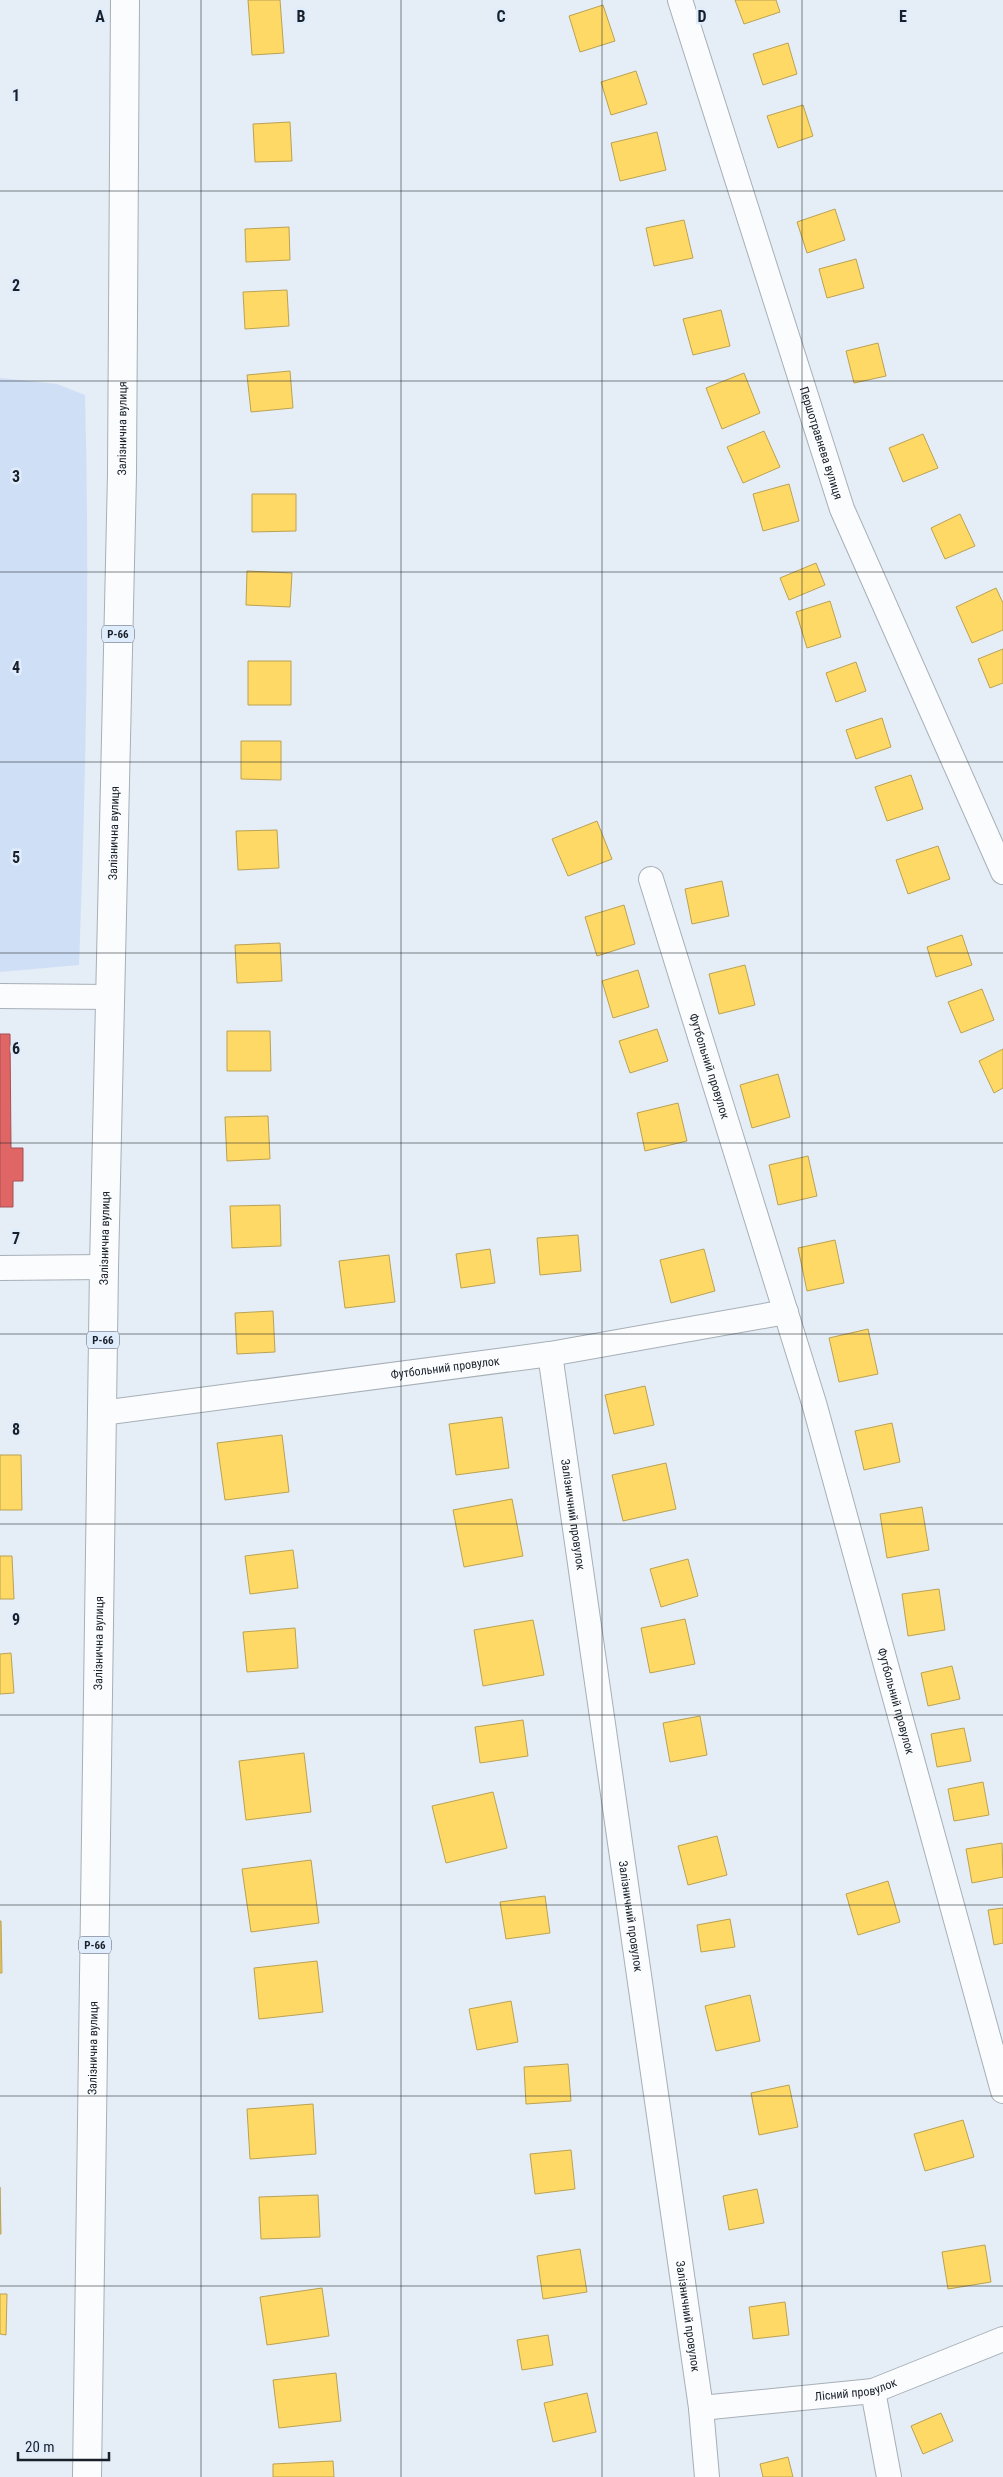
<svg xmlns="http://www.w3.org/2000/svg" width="1003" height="2477" font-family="'Roboto Condensed',sans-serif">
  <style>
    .green { fill: #cfe0f6 }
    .homes { fill: #ffd966; stroke: #baa254 }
    .shops { fill: #e06666; stroke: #a45154 }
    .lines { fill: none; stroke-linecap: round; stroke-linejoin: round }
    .minor-casing { stroke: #a7afb7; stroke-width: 26 }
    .primary-casing { stroke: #a7afb7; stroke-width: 30 }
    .minor { stroke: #fbfcfe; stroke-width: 24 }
    .primary { stroke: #fbfcfe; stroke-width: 28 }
    .grid { fill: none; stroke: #19202a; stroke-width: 1; stroke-opacity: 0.55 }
    .labels { text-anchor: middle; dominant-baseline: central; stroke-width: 5; stroke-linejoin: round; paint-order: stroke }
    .shield { fill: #dfecfc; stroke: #545d69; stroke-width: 1 }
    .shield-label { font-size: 11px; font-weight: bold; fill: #19202a }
    .street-label { font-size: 12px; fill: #19202a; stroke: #dfecfc }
    .grid-label { font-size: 16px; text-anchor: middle; font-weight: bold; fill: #19202a; stroke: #dfecfc; stroke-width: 5; stroke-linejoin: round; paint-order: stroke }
  </style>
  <rect width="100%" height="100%" fill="#e5edf6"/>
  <path class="green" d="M0,378L57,384L85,395C90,585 86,775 79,965L0,972Z"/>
  <path class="homes" d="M248,0H280L284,53L252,55Z
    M735,0H776L780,12L744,24Z
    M603,5L615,41L580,52L569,16Z
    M788,43L797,74L763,85L753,54Z
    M636,71L647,104L611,115L601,82Z
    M803,105L813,136L778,148L767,116Z
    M290,122L292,161L255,162L253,124Z
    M657,132L666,170L620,181L611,143Z
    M835,209L845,240L807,253L797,222Z
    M684,220L693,258L654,266L646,228Z
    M289,227L290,260L246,262L245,229Z
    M856,259L864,288L827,298L819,269Z
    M287,290L289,326L245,329L243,292Z
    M721,310L730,346L693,355L683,319Z
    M878,343L886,376L854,383L846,351Z
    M290,371L293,408L251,412L247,375Z
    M744,373L760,413L722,429L706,388Z
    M764,431L780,467L743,483L727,447Z
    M923,434L938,468L903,482L889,448Z
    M789,484L799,521L763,531L753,494Z
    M252,494H296V531L252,532Z
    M960,514L975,546L945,559L931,528Z
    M816,563L825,585L789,600L780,578Z
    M247,571L292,573L290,607L246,605Z
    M996,588L1003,603V630L972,643L956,607Z
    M830,601L841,637L807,648L796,612Z
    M1003,649V683L990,688L978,659Z
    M248,661H291V705H248Z
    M856,662L866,691L836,702L826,673Z
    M882,718L891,747L856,759L846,730Z
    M241,741H281V780L241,779Z
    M911,775L923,809L887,821L875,787Z
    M597,821L612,859L568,876L552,839Z
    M277,830L279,868L238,870L236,831Z
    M938,846L950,879L908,894L896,860Z
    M722,881L729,916L692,924L685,889Z
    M624,905L635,944L597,956L585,917Z
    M962,935L972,965L936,977L927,947Z
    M280,943L282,981L237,983L235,945Z
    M745,965L755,1005L719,1014L709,974Z
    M638,970L649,1007L613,1018L602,981Z
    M982,989L994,1020L961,1033L948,1002Z
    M657,1029L668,1061L630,1073L619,1041Z
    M227,1031H270L271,1071H227Z
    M1003,1049V1088L994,1093L979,1061Z
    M778,1074L790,1117L752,1128L740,1085Z
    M678,1103L687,1141L645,1151L637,1113Z
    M268,1116L270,1159L227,1161L225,1117Z
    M808,1156L817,1196L778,1205L769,1165Z
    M280,1205L281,1246L232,1248L230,1206Z
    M578,1235L581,1271L540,1275L537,1238Z
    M835,1240L844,1283L807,1291L798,1248Z
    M490,1249L495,1283L461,1288L456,1254Z
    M704,1249L715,1291L671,1303L660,1260Z
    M389,1255L395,1302L345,1308L339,1261Z
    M273,1311L275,1352L237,1354L235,1313Z
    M868,1329L878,1374L839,1382L829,1338Z
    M645,1386L654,1425L614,1434L605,1395Z
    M502,1417L509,1468L456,1475L449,1424Z
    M892,1423L900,1462L864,1470L855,1431Z
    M282,1435L289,1492L225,1500L217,1443Z
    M0,1455H21L22,1510H0Z
    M666,1463L676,1509L623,1521L612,1475Z
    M512,1499L523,1556L464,1567L453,1510Z
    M922,1507L929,1550L887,1558L880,1514Z
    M293,1550L298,1588L250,1594L245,1556Z
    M0,1556H12L14,1599H0Z
    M688,1559L698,1596L661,1607L650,1569Z
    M939,1589L945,1630L908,1636L902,1594Z
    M685,1619L695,1664L650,1673L641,1628Z
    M533,1620L544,1675L483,1686L474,1630Z
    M295,1628L298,1668L247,1672L243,1632Z
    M11,1653L14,1693L0,1694V1654Z
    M952,1666L960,1699L928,1706L921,1673Z
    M700,1716L707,1755L670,1762L663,1723Z
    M523,1720L528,1756L480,1763L475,1727Z
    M964,1728L971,1761L937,1767L931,1734Z
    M304,1753L311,1812L246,1820L239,1761Z
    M983,1782L989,1815L954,1821L948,1789Z
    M493,1792L507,1848L446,1863L432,1806Z
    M717,1836L727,1875L688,1885L678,1846Z
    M1002,1843L1003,1877L972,1883L966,1849Z
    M311,1860L319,1923L251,1932L242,1869Z
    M888,1881L900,1922L858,1935L846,1894Z
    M545,1896L550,1933L506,1939L500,1902Z
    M1003,1908V1943L994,1945L988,1910Z
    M730,1919L735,1947L701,1952L697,1925Z
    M0,1921H1L2,1973H0Z
    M317,1961L323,2012L259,2019L254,1968Z
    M750,1995L760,2041L716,2051L705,2006Z
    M511,2001L518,2042L477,2050L469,2009Z
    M568,2064L571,2101L526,2104L524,2067Z
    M789,2085L798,2127L759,2135L751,2093Z
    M313,2104L316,2154L250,2159L247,2109Z
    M963,2120L974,2157L925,2171L914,2134Z
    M571,2150L575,2189L535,2194L530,2154Z
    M0,2187L1,2234H0Z
    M757,2189L764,2223L729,2230L723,2196Z
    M318,2195L320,2237L261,2239L259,2197Z
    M985,2245L991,2282L948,2289L942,2252Z
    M580,2249L587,2292L543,2299L537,2256Z
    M322,2288L329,2336L267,2345L260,2297Z
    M0,2294H7L6,2335L0,2334Z
    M785,2302L789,2335L753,2339L749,2307Z
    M548,2335L553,2365L522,2370L517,2340Z
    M336,2373L341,2421L279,2428L273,2380Z
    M587,2393L596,2432L553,2442L544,2403Z
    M941,2413L953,2441L923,2454L911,2426Z
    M788,2457L793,2477H763L760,2464Z
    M333,2461L334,2477H273V2464Z"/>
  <path class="shops" d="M0,1034H10L11,1148H23V1181H13V1207H0Z"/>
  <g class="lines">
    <defs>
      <g id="minor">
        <path id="s1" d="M680,0L842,509L1003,872"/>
        <path id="s2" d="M651,879L814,1403L1003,2091"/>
        <path d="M0,996L110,997"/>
        <path d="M0,1268L104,1267"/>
        <path id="s3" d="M550,1354L701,2408L707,2477"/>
        <path id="s4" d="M102,1413L550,1354L786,1312"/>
        <path d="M873,2391L889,2477"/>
        <path id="s5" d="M701,2408L873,2391L1003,2339"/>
      </g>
      <g id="primary">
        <path id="s6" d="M87,2477L104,1267L122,474L125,0"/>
      </g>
    </defs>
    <use href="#minor" class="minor-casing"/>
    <use href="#primary" class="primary-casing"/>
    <use href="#minor" class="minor"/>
    <use href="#primary" class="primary"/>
  </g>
  <path class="grid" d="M201,0V2477M401,0V2477M602,0V2477M802,0V2477M0,191H1003M0,381H1003M0,572H1003M0,762H1003M0,953H1003M0,1143H1003M0,1334H1003M0,1524H1003M0,1715H1003M0,1905H1003M0,2096H1003M0,2286H1003"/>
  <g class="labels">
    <g class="shield">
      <rect x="102" y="625.5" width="32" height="17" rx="4"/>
      <rect x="87" y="1331.5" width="32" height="17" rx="4"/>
      <rect x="79" y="1936.5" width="32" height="17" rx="4"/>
    </g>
    <g class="shield-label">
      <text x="118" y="634">Р-66</text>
      <text x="103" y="1340">Р-66</text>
      <text x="95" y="1945">Р-66</text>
    </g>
    <g class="street-label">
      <text stroke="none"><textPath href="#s6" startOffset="2049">Залізнична вулиця</textPath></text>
      <text stroke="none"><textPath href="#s1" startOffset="465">Першотравнева вулиця</textPath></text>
      <text stroke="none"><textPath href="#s6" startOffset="1644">Залізнична вулиця</textPath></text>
      <text stroke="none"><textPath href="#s2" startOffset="196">Футбольний провулок</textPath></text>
      <text stroke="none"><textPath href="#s6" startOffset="1239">Залізнична вулиця</textPath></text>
      <text stroke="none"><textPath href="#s4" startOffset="346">Футбольний провулок</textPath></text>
      <text stroke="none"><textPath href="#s3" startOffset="162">Залізничний провулок</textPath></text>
      <text stroke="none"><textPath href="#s6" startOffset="834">Залізнична вулиця</textPath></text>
      <text stroke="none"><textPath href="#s2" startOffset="858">Футбольний провулок</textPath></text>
      <text stroke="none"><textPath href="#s3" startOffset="568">Залізничний провулок</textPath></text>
      <text stroke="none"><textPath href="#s6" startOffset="429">Залізнична вулиця</textPath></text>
      <text stroke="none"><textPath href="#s3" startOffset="972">Залізничний провулок</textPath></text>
      <text stroke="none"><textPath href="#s5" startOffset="156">Лісний провулок</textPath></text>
    </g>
  </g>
  <g class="grid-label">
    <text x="100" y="22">A</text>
    <text x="301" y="22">B</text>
    <text x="501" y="22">C</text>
    <text x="702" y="22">D</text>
    <text x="903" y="22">E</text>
    <text x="16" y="101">1</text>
    <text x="16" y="291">2</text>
    <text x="16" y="482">3</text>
    <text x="16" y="673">4</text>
    <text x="16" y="863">5</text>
    <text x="16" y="1054">6</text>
    <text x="16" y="1244">7</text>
    <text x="16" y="1435">8</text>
    <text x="16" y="1625">9</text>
  </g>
  <path d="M18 2452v8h91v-8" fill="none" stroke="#19202a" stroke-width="2.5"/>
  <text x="25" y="2452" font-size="15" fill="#19202a" stroke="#dfecfc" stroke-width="4" paint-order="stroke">20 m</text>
</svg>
